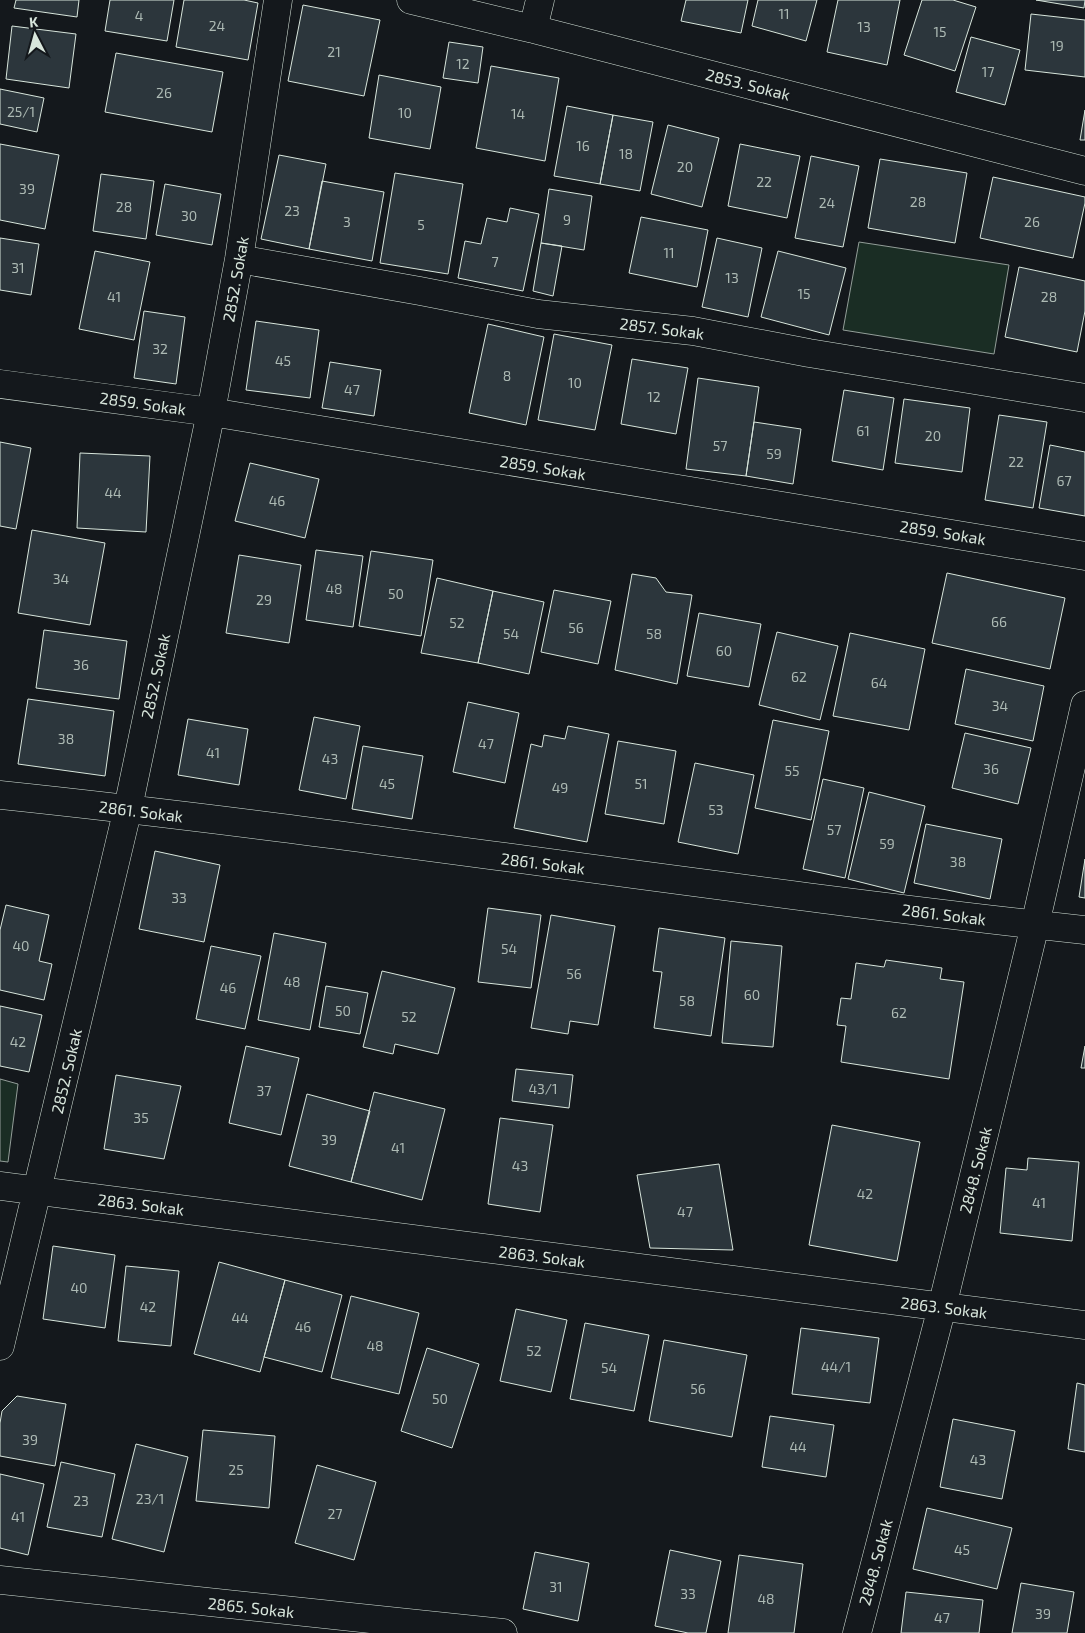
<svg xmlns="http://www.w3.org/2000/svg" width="1085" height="1633" font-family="'Exo 2',sans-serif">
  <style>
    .green { fill: #1a2d24; stroke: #939e99 }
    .building { fill: #2c363c; stroke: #d8e6dc }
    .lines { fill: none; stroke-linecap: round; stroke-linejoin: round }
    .minor-casing { stroke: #d8e6dc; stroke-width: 29 }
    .minor { stroke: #14181c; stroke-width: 28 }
    .labels { text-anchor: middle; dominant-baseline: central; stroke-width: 4; stroke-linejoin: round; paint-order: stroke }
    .number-label { font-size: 14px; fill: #adbab4 }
    .street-label { font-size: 16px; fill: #d8e6dc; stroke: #14181c }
  </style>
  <rect width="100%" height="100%" fill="#14181c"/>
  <path class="green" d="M859,242L1009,265L994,354L843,330Z
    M0,1079L18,1084L8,1162L0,1161Z"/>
  <path class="building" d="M16,0H79L77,17L14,8Z
    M110,0H174L167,41L105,31Z
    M184,0H244L258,3L248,60L176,47Z
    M686,0H748L741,33L681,21Z
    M758,0H817L806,41L752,26Z
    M838,0H900L887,65L827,52Z
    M922,0H953L976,7L955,71L904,55Z
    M1036,0H1085L1084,8Z
    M303,5L380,20L364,96L288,81Z
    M1031,14L1085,20V77L1025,70Z
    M12,26L76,34L69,88L6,79Z
    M971,37L1020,50L1005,105L956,92Z
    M449,42L483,47L478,83L443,78Z
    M116,53L223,72L212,132L105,112Z
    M491,66L559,78L545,161L476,148Z
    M379,75L441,87L430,149L369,138Z
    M0,89L44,98L37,132L0,124Z
    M567,106L613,115L600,184L554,176Z
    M1085,110V140H1080Z
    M613,115L653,122L640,191L600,184Z
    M668,125L719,138L702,207L651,194Z
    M0,144L59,155L45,229L0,220Z
    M740,144L800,156L787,218L728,206Z
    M279,155L326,164L309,249L261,239Z
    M811,156L859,166L843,247L795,238Z
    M880,159L967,173L955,243L868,228Z
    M395,173L463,184L448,274L380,263Z
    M101,174L154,181L146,239L93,231Z
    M993,177L1085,197V203L1073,258L980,238Z
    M322,181L384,192L372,261L309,249Z
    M165,184L221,194L212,245L156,235Z
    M549,189L592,196L584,250L541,243Z
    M510,208L539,214L523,291L458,278L465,241L481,244L487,218L507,222Z
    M641,217L708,230L697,287L629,273Z
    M0,238L39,244L31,295L0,290Z
    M717,238L762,248L748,317L702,307Z
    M541,243L562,246L553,296L533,291Z
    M95,251L150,262L134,340L79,329Z
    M778,251L846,268L829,335L761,317Z
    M1019,267L1085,281V311L1077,352L1005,337Z
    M144,311L185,317L176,384L134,378Z
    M256,321L319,330L310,398L246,390Z
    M488,324L544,337L526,425L469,413Z
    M554,334L612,345L595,430L538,420Z
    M632,359L688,368L676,434L621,424Z
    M330,362L381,370L374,416L322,408Z
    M698,378L759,387L746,476L686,469Z
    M844,390L894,398L883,470L832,461Z
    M904,399L970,408L962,472L895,463Z
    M999,415L1047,422L1033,508L985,500Z
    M754,422L801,429L793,484L746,476Z
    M0,442L31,448L16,529L0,526Z
    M1050,445L1085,452V516L1039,508Z
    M80,453L150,456L146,532L77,528Z
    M250,463L319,479L305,538L235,521Z
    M32,530L105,543L90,625L18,613Z
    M316,550L363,556L353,627L306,620Z
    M371,551L433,560L421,636L359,626Z
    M239,555L301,565L289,643L226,633Z
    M947,573L1065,598L1050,669L932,643Z
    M632,574L656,578L666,592L692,595L677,684L615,670Z
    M437,578L493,591L478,663L421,653Z
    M554,590L611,601L598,664L541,652Z
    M493,591L544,602L529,674L478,663Z
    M699,613L761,624L749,687L687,676Z
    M44,630L127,641L119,699L36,688Z
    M777,632L838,646L820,720L759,705Z
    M850,633L925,649L909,730L833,716Z
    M966,669L1044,686L1033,741L955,724Z
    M28,699L114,711L105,776L18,764Z
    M468,702L519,713L505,783L453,772Z
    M314,717L360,726L346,799L299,790Z
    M188,719L248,729L239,785L178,775Z
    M773,720L829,731L811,820L755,808Z
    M568,726L609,734L587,842L514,828L531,744L542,747L544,735L565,739Z
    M965,733L1031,748L1018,804L952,788Z
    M618,741L676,751L664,824L605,814Z
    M363,746L423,756L412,819L352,809Z
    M695,763L754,775L738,854L678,842Z
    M823,779L864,788L845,878L803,869Z
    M869,792L925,806L904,893L848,879Z
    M926,824L1002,839L990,899L914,883Z
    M155,851L220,865L204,942L139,929Z
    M1085,859V898L1079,897Z
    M6,905L49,915L39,961L52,964L44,1000L0,990V930Z
    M488,908L541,915L531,988L478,982Z
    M551,915L615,926L598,1025L570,1021L568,1034L531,1028Z
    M659,928L725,938L711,1036L654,1028L662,972L653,971Z
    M274,933L326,943L310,1030L258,1020Z
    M731,941L782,946L773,1047L722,1043Z
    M211,946L261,956L245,1029L196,1019Z
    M886,960L942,968L940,979L964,982L949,1079L841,1062L846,1026L837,1025L841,998L851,999L856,963L884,967Z
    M382,971L455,988L438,1054L395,1044L393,1054L363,1047Z
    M326,986L368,993L360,1034L319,1027Z
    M0,1006L42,1015L29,1072L0,1066Z
    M246,1046L299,1058L281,1135L229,1123Z
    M1085,1046V1068H1081Z
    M516,1069L573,1075L569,1108L512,1101Z
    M116,1075L181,1086L164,1159L104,1149Z
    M374,1092L445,1109L422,1200L351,1182Z
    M307,1094L370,1111L351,1182L289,1166Z
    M500,1118L553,1125L540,1212L488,1204Z
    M832,1125L920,1142L897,1261L809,1245Z
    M1028,1158L1079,1162L1072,1241L1000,1233L1006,1168L1027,1170Z
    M719,1164L733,1250L650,1248L637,1175Z
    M53,1246L115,1255L105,1328L43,1319Z
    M219,1262L285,1280L260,1372L194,1354Z
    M126,1266L179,1271L171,1346L118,1341Z
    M285,1280L342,1295L322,1372L264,1357Z
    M351,1296L419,1313L399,1394L331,1378Z
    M516,1309L567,1320L551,1392L500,1381Z
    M585,1323L649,1335L634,1411L570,1399Z
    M801,1328L879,1338L870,1403L792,1394Z
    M664,1340L747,1355L732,1437L649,1421Z
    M427,1348L479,1364L452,1448L401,1431Z
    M1077,1383L1085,1385V1452L1068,1449Z
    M17,1396L66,1404L55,1466L0,1456V1423L2,1411Z
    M770,1416L834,1425L826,1477L762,1467Z
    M953,1419L1015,1431L1002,1499L940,1487Z
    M203,1430L275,1436L269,1508L196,1501Z
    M136,1444L188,1457L164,1552L112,1539Z
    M61,1462L115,1474L102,1537L47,1527Z
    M317,1465L376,1482L354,1560L295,1543Z
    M0,1474L44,1484L28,1555L0,1548Z
    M927,1508L1012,1528L997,1589L913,1569Z
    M670,1550L721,1561L706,1633H688L655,1626Z
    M535,1552L589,1563L578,1621L523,1609Z
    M739,1555L803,1564L794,1633H728Z
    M1021,1583L1074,1592L1067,1633H1012Z
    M906,1592L983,1600L979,1633H901Z"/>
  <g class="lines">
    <defs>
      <path id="minor" d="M411,0L533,29L1085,171
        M533,29L540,0
        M239,259L420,291L538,314L693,331L809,353L1085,398
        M0,384L211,412L1085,556
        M0,795C363,833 723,891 1085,930
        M0,1186L1085,1325
        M0,1346L128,808L211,412L239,259L278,0
        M0,1580L503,1633
        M857,1633L942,1307L1035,925L1085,705"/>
    </defs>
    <use href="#minor" class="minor-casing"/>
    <use href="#minor" class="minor"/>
  </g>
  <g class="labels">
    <g class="number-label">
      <text x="784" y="13">11</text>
      <text x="139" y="15">4</text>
      <text x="217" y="25">24</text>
      <text x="864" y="26">13</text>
      <text x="940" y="31">15</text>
      <text x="1057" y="45">19</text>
      <text x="334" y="51">21</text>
      <text x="463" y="63">12</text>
      <text x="988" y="71">17</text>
      <text x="164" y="92">26</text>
      <text x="21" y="111">25/1</text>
      <text x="405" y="112">10</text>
      <text x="518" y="113">14</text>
      <text x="583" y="145">16</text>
      <text x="626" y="153">18</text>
      <text x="685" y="166">20</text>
      <text x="764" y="181">22</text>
      <text x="27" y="188">39</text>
      <text x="918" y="201">28</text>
      <text x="827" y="202">24</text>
      <text x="124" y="206">28</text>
      <text x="292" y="210">23</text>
      <text x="189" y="215">30</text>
      <text x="567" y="219">9</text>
      <text x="347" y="221">3</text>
      <text x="1032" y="221">26</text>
      <text x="421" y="224">5</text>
      <text x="669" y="252">11</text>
      <text x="495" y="261">7</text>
      <text x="18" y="267">31</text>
      <text x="732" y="277">13</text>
      <text x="804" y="293">15</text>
      <text x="114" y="296">41</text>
      <text x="1049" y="296">28</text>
      <text x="160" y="348">32</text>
      <text x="283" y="360">45</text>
      <text x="507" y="375">8</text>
      <text x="575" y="382">10</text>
      <text x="352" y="389">47</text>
      <text x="654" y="396">12</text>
      <text x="863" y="430">61</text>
      <text x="933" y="435">20</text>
      <text x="720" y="445">57</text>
      <text x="774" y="453">59</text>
      <text x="1016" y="461">22</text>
      <text x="1064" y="480">67</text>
      <text x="113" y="492">44</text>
      <text x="277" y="500">46</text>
      <text x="61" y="578">34</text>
      <text x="334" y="588">48</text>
      <text x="396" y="593">50</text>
      <text x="264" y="599">29</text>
      <text x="999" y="621">66</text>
      <text x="457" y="622">52</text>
      <text x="576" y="627">56</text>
      <text x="511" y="633">54</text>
      <text x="654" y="633">58</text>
      <text x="724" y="650">60</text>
      <text x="81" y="664">36</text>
      <text x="799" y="676">62</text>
      <text x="879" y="682">64</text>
      <text x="1000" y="705">34</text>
      <text x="66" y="738">38</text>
      <text x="486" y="743">47</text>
      <text x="213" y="752">41</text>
      <text x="330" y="758">43</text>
      <text x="991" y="768">36</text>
      <text x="792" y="770">55</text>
      <text x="387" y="783">45</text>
      <text x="641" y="783">51</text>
      <text x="560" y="787">49</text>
      <text x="716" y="809">53</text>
      <text x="834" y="829">57</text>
      <text x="887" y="843">59</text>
      <text x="958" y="861">38</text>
      <text x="179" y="897">33</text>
      <text x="21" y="945">40</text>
      <text x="509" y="948">54</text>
      <text x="574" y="973">56</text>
      <text x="292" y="981">48</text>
      <text x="228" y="987">46</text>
      <text x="752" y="994">60</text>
      <text x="687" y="1000">58</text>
      <text x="343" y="1010">50</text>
      <text x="899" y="1012">62</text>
      <text x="409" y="1016">52</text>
      <text x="18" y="1041">42</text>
      <text x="543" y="1088">43/1</text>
      <text x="264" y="1090">37</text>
      <text x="141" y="1117">35</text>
      <text x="329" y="1139">39</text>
      <text x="398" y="1147">41</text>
      <text x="520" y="1165">43</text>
      <text x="865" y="1193">42</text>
      <text x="1039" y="1202">41</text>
      <text x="685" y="1211">47</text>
      <text x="79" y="1287">40</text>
      <text x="148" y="1306">42</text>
      <text x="240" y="1317">44</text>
      <text x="303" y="1326">46</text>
      <text x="375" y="1345">48</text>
      <text x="534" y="1350">52</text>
      <text x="836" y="1366">44/1</text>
      <text x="609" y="1367">54</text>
      <text x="698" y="1388">56</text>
      <text x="440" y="1398">50</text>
      <text x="30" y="1439">39</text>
      <text x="798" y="1446">44</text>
      <text x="978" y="1459">43</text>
      <text x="236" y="1469">25</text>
      <text x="150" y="1498">23/1</text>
      <text x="81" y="1500">23</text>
      <text x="335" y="1513">27</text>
      <text x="18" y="1516">41</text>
      <text x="962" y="1549">45</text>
      <text x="556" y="1586">31</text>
      <text x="688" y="1593">33</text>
      <text x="766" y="1598">48</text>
      <text x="1043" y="1613">39</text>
      <text x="942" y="1617">47</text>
    </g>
    <g class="street-label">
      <text transform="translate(748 84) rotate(14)">2853. Sokak</text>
      <text transform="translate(235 279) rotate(-80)">2852. Sokak</text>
      <text transform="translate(662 328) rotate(7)">2857. Sokak</text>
      <text transform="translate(143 403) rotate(8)">2859. Sokak</text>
      <text transform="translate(543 467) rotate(9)">2859. Sokak</text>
      <text transform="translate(943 532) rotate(9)">2859. Sokak</text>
      <text transform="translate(155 676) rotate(-78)">2852. Sokak</text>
      <text transform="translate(141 811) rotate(7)">2861. Sokak</text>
      <text transform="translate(543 863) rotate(7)">2861. Sokak</text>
      <text transform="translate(944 914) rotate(7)">2861. Sokak</text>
      <text transform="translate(66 1071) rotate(-77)">2852. Sokak</text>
      <text transform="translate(975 1170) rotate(-76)">2848. Sokak</text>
      <text transform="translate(141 1204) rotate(7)">2863. Sokak</text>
      <text transform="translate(542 1256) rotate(7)">2863. Sokak</text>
      <text transform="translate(944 1307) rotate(7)">2863. Sokak</text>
      <text transform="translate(875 1562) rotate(-75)">2848. Sokak</text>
      <text transform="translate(251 1607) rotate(6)">2865. Sokak</text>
    </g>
  </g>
  <g transform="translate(35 35) rotate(354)" stroke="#14181c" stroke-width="4" paint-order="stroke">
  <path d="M0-4L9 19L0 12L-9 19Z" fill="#d8e6dc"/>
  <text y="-8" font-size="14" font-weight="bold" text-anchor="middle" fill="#d8e6dc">K</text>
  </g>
</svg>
